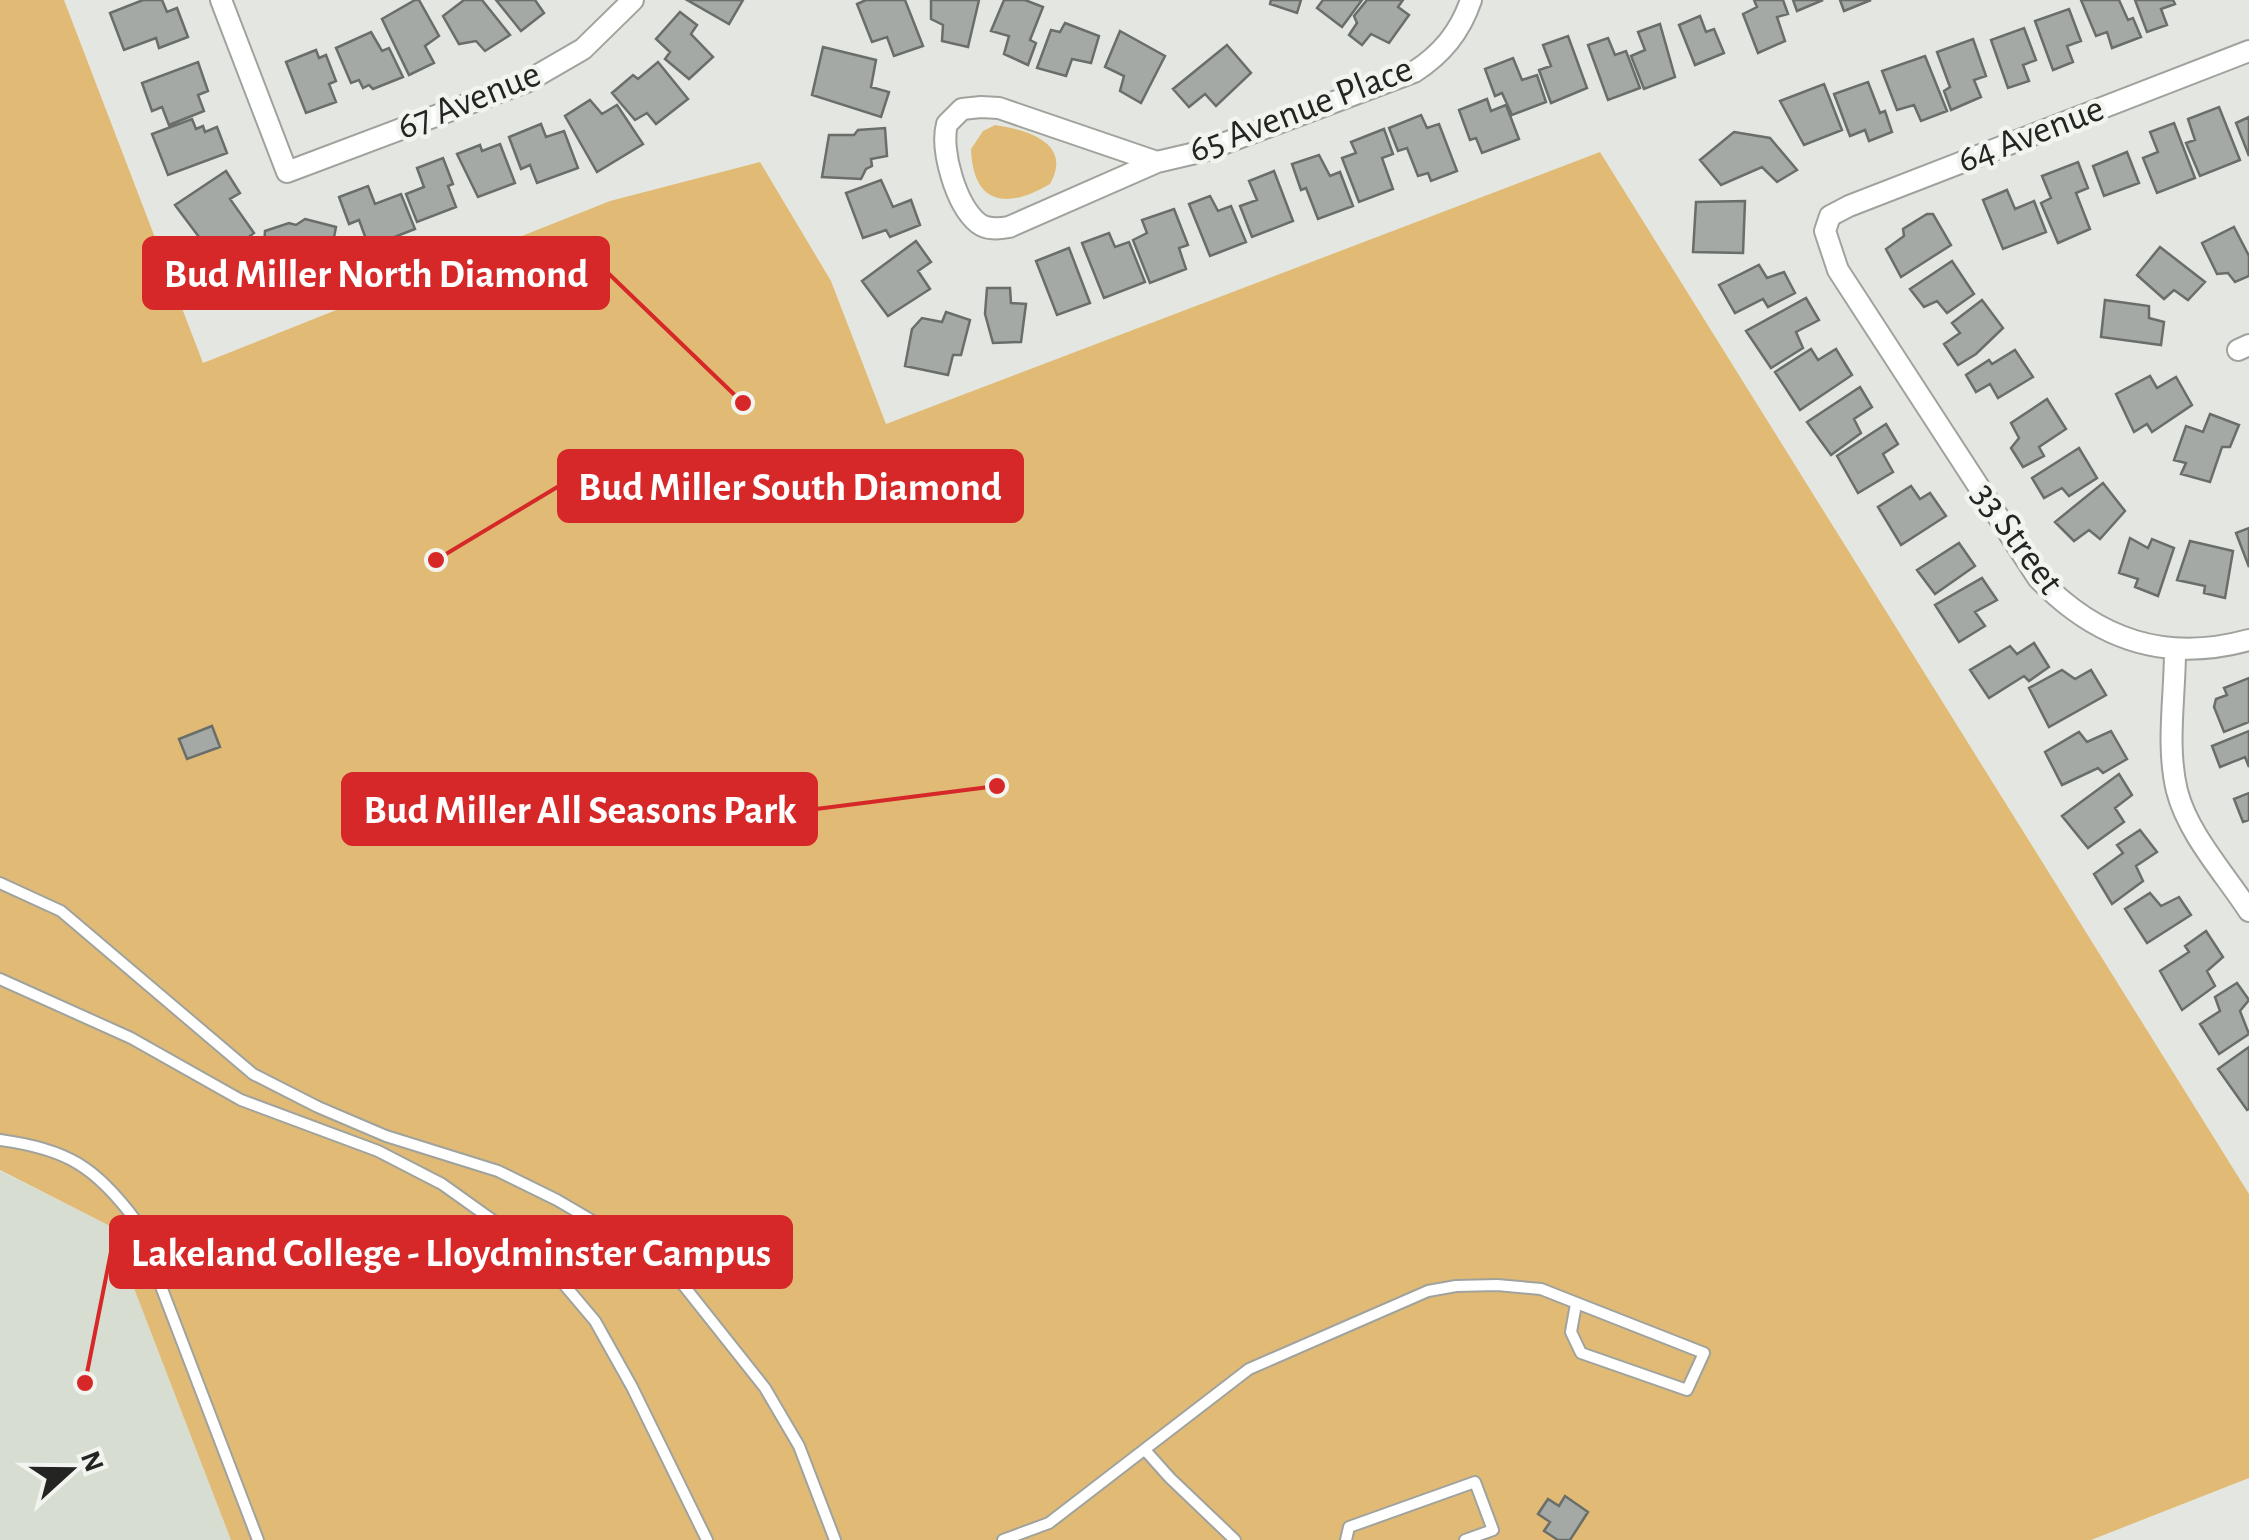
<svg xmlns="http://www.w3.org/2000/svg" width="2249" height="1540" font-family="'Alegreya Sans',sans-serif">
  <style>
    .built { fill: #d7ddd1 }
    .green { fill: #e1bb75 }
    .building { fill: #a4a9a5; stroke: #696e6a; stroke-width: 2.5 }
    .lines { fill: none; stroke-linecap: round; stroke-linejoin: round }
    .lane-casing { stroke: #a0a39d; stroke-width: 14 }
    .street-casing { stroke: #a0a39d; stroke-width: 24 }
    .lane { stroke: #fff; stroke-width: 10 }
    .street { stroke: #fff; stroke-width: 20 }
    .labels { text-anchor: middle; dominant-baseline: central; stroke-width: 9; stroke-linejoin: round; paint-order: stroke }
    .street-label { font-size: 38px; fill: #242523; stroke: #f2f5ef }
    .leader { fill: none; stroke: #d62828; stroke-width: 4 }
    .callout-dot { fill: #d62828; stroke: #f2f5ef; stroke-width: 4 }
    .callout { fill: #d62828; stroke: #d62828; stroke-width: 4 }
    .callout-label { font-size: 40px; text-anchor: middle; font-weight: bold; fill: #fff }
  </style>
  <rect width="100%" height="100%" fill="#e4e7e1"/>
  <path class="built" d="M0,1171L110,1226L231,1540H0Z"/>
  <path class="green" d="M0,0H64L203,363L610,201L760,162L831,281L886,424L1600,152L2249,1194V1478L2091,1540H231L110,1226L0,1170Z
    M995,125C1028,130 1073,143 1050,184C1008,209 973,206 971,149L983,131Z"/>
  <path class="building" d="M143,0H162L167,12L177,8L188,37L159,48L156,38L124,50L110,13Z
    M415,0H419L439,36L425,46L434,63L409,75L382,19Z
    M464,0H482L510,35L485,51L476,41L459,44L443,16Z
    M496,0H535L544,13L521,31Z
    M687,0H743L729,24Z
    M866,0H905L923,46L894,56L887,37L872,42L857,4Z
    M931,0H979L968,47L942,41L943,25L931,19Z
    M1004,0H1025L1043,7L1030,40L1036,43L1028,65L1004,54L1009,36L991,31Z
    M1271,0H1301L1297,13L1270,4Z
    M1323,0H1362L1342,27L1317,8Z
    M1367,0H1403L1398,7L1409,15L1389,43L1371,34L1362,45L1349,35L1357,23L1354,16Z
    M1754,0H1783L1788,14L1777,17L1785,41L1758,53L1743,14L1757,7Z
    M1793,0H1823L1797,11Z
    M1840,0H1871L1844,11Z
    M2081,0H2119L2128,20L2133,18L2141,37L2112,48L2107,32L2096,36Z
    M2135,0H2173L2175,4L2161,9L2167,25L2147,32Z
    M2069,9L2081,41L2067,46L2073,62L2053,70L2035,21Z
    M680,12L697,25L691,34L713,57L689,79L665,59L670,52L656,39Z
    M1700,16L1706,32L1714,29L1724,53L1695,65L1679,25Z
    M1065,23L1099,36L1091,63L1072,59L1066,76L1037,68L1051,30L1060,32Z
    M1660,24L1675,77L1644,89L1631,56L1645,50L1638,32Z
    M2024,28L2036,60L2023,65L2029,81L2008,88L1991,40Z
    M1120,31L1165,56L1141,103L1120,91L1124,76L1105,67Z
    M371,32L382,51L389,48L403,77L373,89L369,85L363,88L359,80L351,83L336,48Z
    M1568,36L1587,88L1551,103L1539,70L1551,66L1543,45Z
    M1608,38L1615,55L1626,51L1640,88L1608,100L1588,45Z
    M1973,39L1986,76L1974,80L1981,97L1951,110L1944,91L1950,87L1937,52Z
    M1227,45L1251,73L1216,106L1205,94L1189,107L1173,89Z
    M823,47L876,60L871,87L889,92L881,117L812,95Z
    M316,50L319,58L326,55L336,81L329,84L336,102L306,113L286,62Z
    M1925,56L1947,111L1921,121L1914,105L1897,110L1882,71Z
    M1513,58L1522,80L1537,75L1546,102L1512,115L1502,93L1495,96L1485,69Z
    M198,62L208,91L198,95L204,111L169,125L162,107L152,111L142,83Z
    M658,62L688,99L656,124L647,113L635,120L612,93L633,75L638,79Z
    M1868,82L1880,113L1885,111L1892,132L1869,141L1865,130L1850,136L1834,94Z
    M1824,84L1842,130L1804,145L1780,101Z
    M1487,99L1491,111L1506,105L1519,139L1482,153L1476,138L1470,140L1459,110Z
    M590,100L602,114L617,105L643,144L597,172L565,116Z
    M2219,107L2240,160L2200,176L2186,143L2195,140L2188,119Z
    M1421,115L1427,128L1439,124L1457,171L1431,181L1428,173L1418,176L1407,148L1398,151L1389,128Z
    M2249,117V156L2236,123Z
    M192,119L196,129L203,126L205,132L217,127L227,153L168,175L152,134Z
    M2174,123L2195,178L2157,193L2143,158L2158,152L2150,132Z
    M541,124L546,137L564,131L578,168L537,183L530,165L521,169L509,137Z
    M885,128L887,156L871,159L872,166L866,169L861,179L822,177L829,135H854L858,130Z
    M1384,129L1393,154L1382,158L1393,189L1359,202L1342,158L1356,153L1351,142Z
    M1734,132L1770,138L1797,170L1777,182L1762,167L1721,185L1700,160Z
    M500,144L515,183L478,197L457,154L480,145L482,151Z
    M2127,152L2139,183L2104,196L2093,166Z
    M1319,155L1330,176L1340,172L1353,206L1318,219L1306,188L1301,190L1292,164Z
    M443,158L453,184L448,186L456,207L417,222L406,194L424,187L417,168Z
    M2078,162L2088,188L2076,193L2090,229L2058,243L2041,203L2051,198L2042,176Z
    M226,171L240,193L230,199L254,233L217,261L175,205Z
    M1274,171L1293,221L1252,237L1240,206L1257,200L1249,181Z
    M881,180L893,207L911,200L920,225L890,237L886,230L863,238L846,193Z
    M368,186L375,204L401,194L415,229L369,247L359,220L349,224L339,197Z
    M2007,190L2015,209L2034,201L2046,232L2003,249L1983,200Z
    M1210,196L1218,211L1231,206L1246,242L1210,256L1189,204Z
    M1745,201L1743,253L1693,252L1696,202Z
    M1174,209L1188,245L1179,248L1186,269L1150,283L1133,240L1147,233L1142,220Z
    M1927,214H1933L1951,245L1901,277L1886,249L1904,236L1903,229Z
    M305,219L336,227L330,258H316L312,278L278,273L276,264L263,261L265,231L289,223L296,225Z
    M2234,227L2249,256V276L2235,282L2228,273L2217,274L2202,243Z
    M1109,233L1115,247L1129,242L1145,282L1104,298L1082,243Z
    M916,241L931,262L918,271L930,289L888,316L862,281Z
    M2160,247L2205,282L2188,300L2174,290L2164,299L2137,275Z
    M1069,248L1090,303L1057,315L1036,261Z
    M1952,261L1974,294L1947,313L1937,301L1924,307L1910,289Z
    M1759,265L1767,278L1784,272L1795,293L1768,307L1763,299L1735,313L1719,285Z
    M987,288H1010L1011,303L1026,304L1021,342L993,343L985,314Z
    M1806,298L1819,320L1796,332L1803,348L1771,368L1746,331Z
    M1982,300L2003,328L1976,354L1958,365L1944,344L1960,333L1952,323Z
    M2105,300L2149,306V318L2164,322L2161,345L2101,337Z
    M946,312L970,320L961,355H953L948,375L905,366L912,329L922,318L942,322Z
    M1811,349L1818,360L1836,349L1852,375L1800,410L1775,372Z
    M2015,350L2033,377L1998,398L1990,384L1976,392L1966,375L1989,360L1992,364Z
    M2150,376L2157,388L2176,377L2192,405L2152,432L2147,424L2134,432L2116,394Z
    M1860,387L1872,407L1854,419L1861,433L1831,455L1807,422Z
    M2047,399L2066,429L2039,447L2044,456L2023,467L2011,448L2019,438L2011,423Z
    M2210,414L2239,425L2230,447H2222L2210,482L2181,474L2186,463L2174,460L2186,426L2203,432Z
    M1886,424L1898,444L1883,454L1893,472L1858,493L1837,456Z
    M2079,448L2097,478L2069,496L2062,488L2044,498L2032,478Z
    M2103,483L2125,511L2100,539L2089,530L2074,541L2055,522Z
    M1911,486L1920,499L1930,493L1946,516L1901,545L1878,507Z
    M2249,528V567L2236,533Z
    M2130,538L2148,548L2152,539L2174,548L2158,596L2135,587L2138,579L2119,573Z
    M2190,541L2233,551L2225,598L2204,593L2205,586L2177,580Z
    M1959,543L1975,566L1935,594L1917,570Z
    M1982,578L1997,600L1975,612L1985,626L1959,642L1935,605Z
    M2034,643L2049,667L2029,681L2024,676L1989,698L1970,670L2010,646L2017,654Z
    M2062,670L2075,679L2091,670L2106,695L2049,727L2029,688Z
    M2249,678V722L2224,732L2214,707L2216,699L2227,695L2224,688Z
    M212,726L220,747L187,759L179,739Z
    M2111,731L2127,759L2103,773L2098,768L2062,785L2045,752L2079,732L2087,742Z
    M2249,731V767L2245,757L2220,767L2212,746Z
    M2119,774L2132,795L2115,808L2124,822L2088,848L2062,816Z
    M2249,793V820L2243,822L2234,799Z
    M2140,830L2157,852L2136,866L2143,881L2112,904L2094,874L2123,853L2117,845Z
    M2150,893L2161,906L2179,897L2191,915L2147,943L2125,909Z
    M2206,931L2223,957L2207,971L2215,986L2182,1010L2160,971L2189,952L2185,946Z
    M2237,983L2249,1000L2240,1011L2249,1034L2219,1054L2200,1024L2220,1011L2215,997Z
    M2249,1047V1109L2247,1110L2218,1069Z
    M1565,1496L1588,1512L1570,1540H1558L1544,1531L1550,1522L1538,1514L1548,1499L1559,1506Z"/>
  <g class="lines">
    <defs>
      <path id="lane" d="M0,883L61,911L253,1074L318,1107L386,1136L498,1171L557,1200L639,1248L684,1286L765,1388L799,1446L835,1540
        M0,979L131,1038L241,1100L378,1151L442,1184L505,1229L551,1269L595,1321L632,1387L707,1540
        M0,1140C67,1149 96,1167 136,1221L258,1540
        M1145,1450L1170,1478L1235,1540
        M1003,1540L1049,1523L1249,1369L1428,1291L1456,1286L1497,1285L1541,1289L1704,1353L1687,1390L1581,1353L1571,1332L1576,1304
        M1346,1540L1349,1527L1475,1482L1493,1530L1465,1540"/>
      <path id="street" d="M221,0L287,172L526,82L583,49L633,0
        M2249,51L1849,206L1830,216L1825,231L1838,270L2038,578C2097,640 2166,663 2249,640
        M981,107L999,108L1157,162L1009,227C998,229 987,230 978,223C956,205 940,150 947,124L962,109Z
        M1157,162L1204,151L1414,72C1442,54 1460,32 1471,0
        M2238,350L2249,345
        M2175,651C2175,697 2166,746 2177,791C2188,834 2225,874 2249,911"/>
    </defs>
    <use href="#lane" class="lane-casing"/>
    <use href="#street" class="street-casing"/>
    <use href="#lane" class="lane"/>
    <use href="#street" class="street"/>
  </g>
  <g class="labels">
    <g class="street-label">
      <text transform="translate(469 101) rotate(-22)">67 Avenue</text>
      <text transform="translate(1301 110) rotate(-21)">65 Avenue Place</text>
      <text transform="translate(2031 135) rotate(-21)">64 Avenue</text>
      <text transform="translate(2017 539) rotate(54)">33 Street</text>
    </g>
  </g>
  <path class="leader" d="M743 403L608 273M436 560L559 486M997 786L816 809M85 1383L111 1252"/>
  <g class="callout-dot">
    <circle cx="743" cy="403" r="10"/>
    <circle cx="436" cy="560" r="10"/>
    <circle cx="997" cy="786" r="10"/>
    <circle cx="85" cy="1383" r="10"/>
  </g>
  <g class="callout">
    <rect x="144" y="238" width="464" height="70" rx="10"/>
    <rect x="559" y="451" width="463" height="70" rx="10"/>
    <rect x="343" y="774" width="473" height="70" rx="10"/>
    <rect x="111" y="1217" width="680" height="70" rx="10"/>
  </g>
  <g class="callout-label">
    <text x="376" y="287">Bud Miller North Diamond</text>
    <text x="790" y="500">Bud Miller South Diamond</text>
    <text x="580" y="823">Bud Miller All Seasons Park</text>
    <text x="451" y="1266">Lakeland College - Lloydminster Campus</text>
  </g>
  <g transform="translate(70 1470) rotate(69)" stroke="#f2f5ef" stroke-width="8" paint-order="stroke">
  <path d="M0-8L18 38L0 25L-18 38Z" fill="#242523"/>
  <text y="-15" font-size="28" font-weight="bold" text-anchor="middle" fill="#242523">N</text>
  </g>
</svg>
